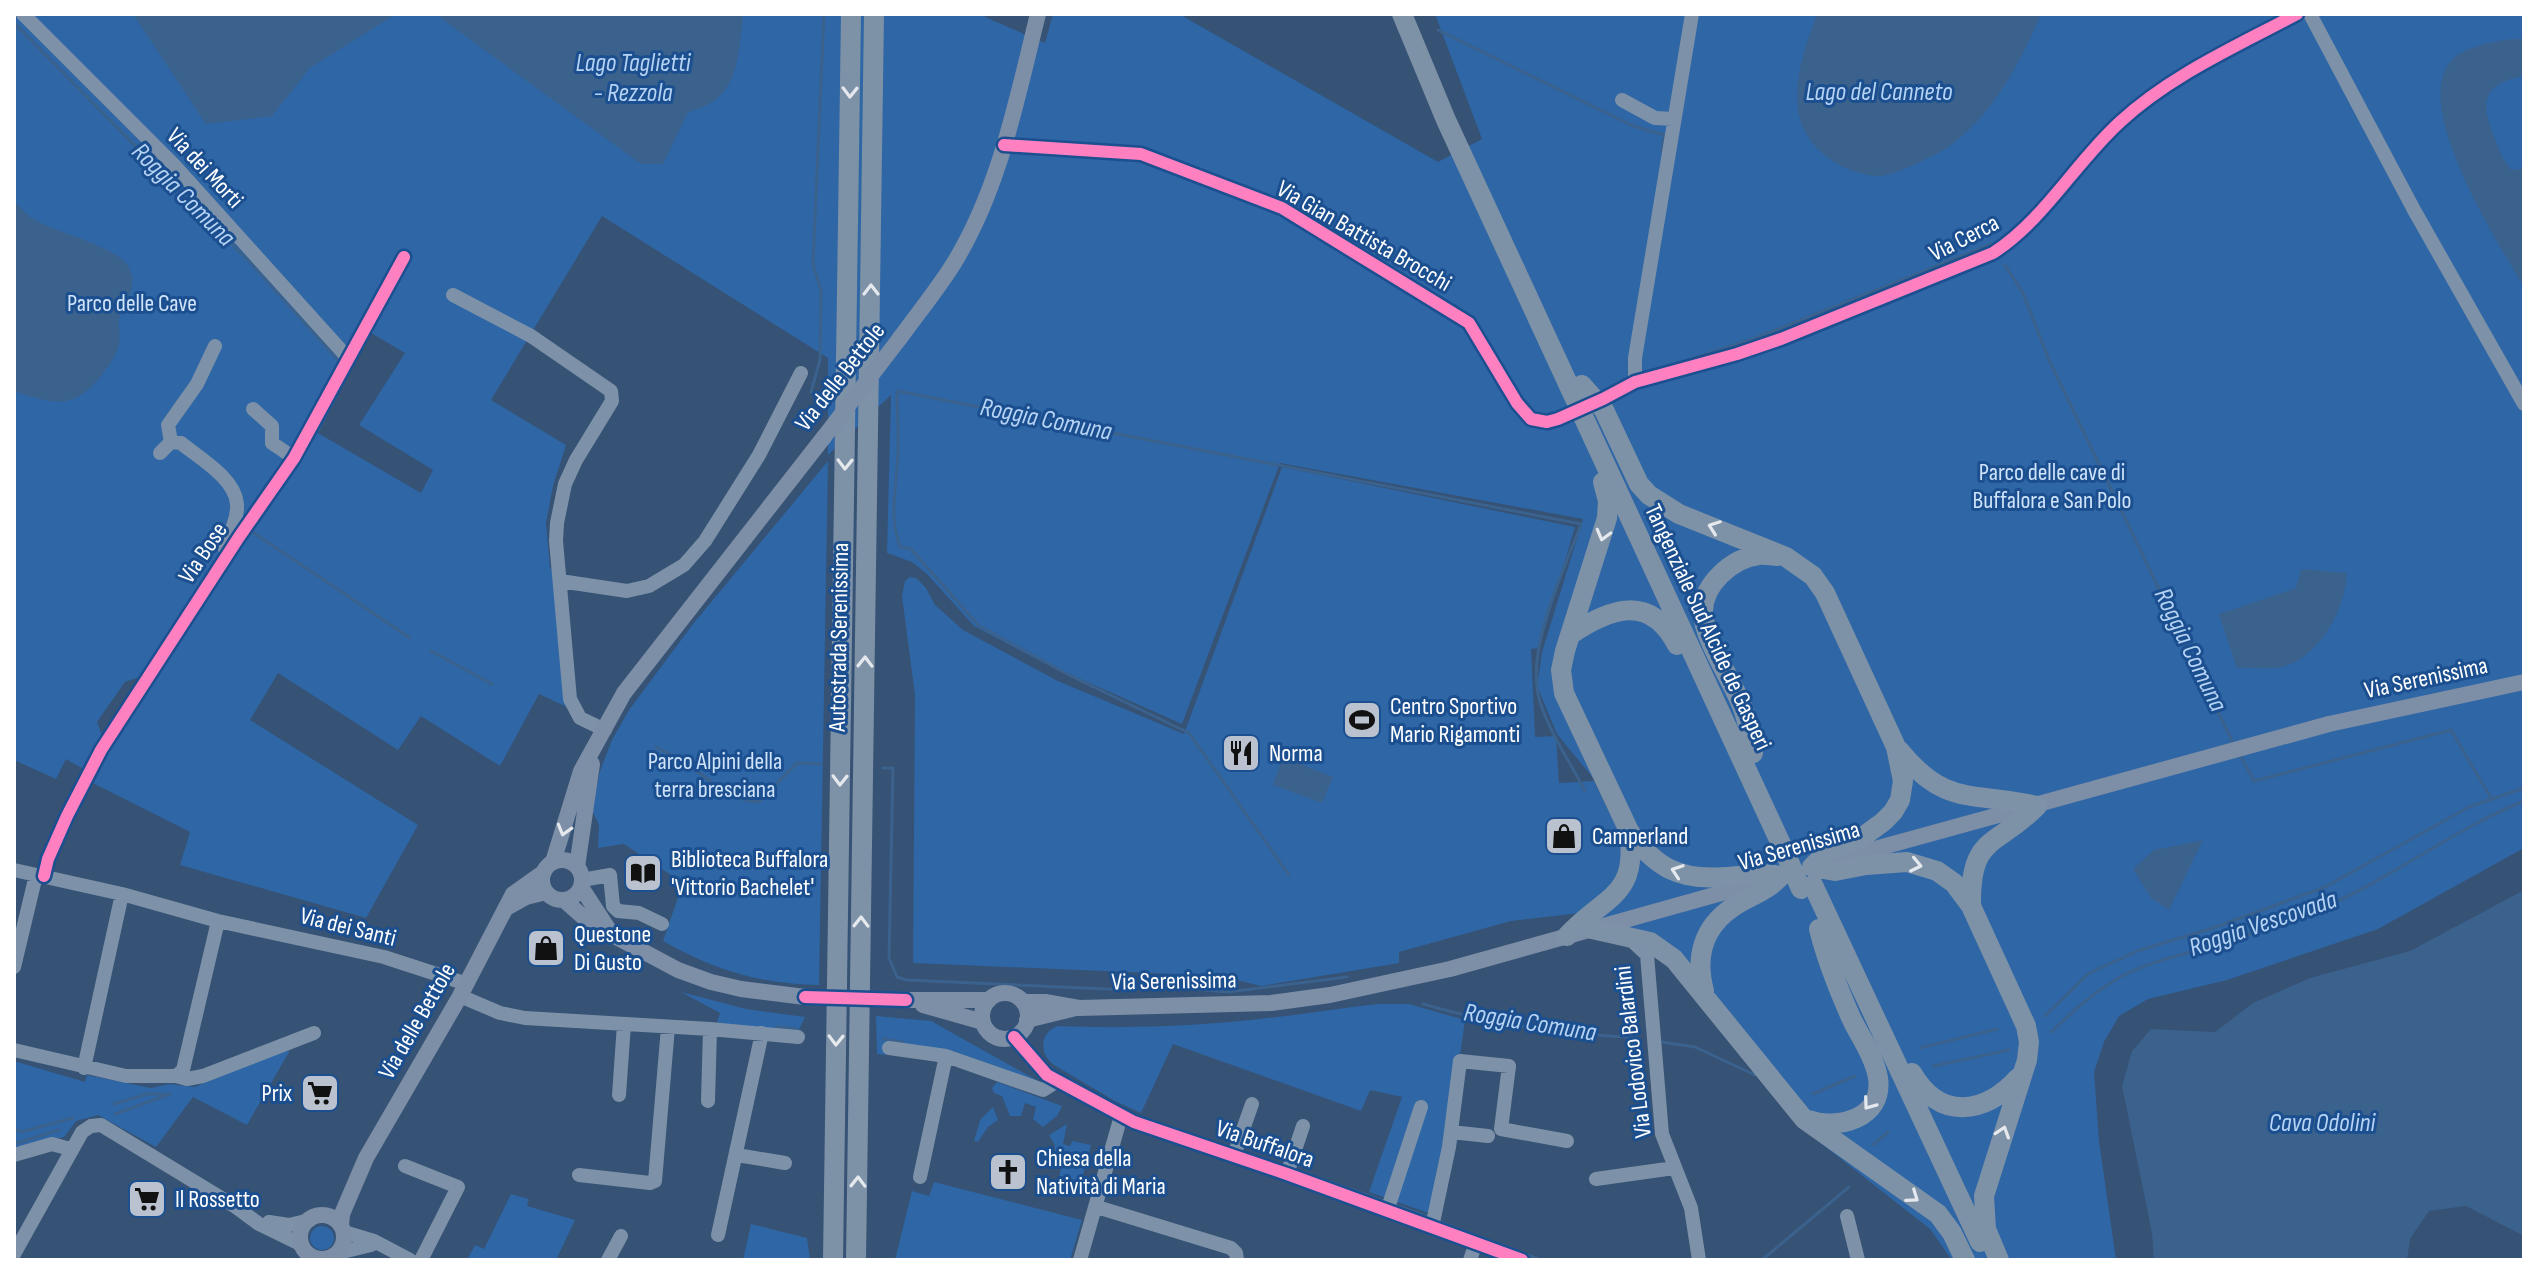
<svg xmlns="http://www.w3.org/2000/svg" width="2538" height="1274" font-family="'Sofia Sans Condensed',sans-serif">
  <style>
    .green { fill: #2f66a5; fill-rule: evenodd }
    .water { fill: #3b618d }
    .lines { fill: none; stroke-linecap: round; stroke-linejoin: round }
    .stream { stroke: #3b618d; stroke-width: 3 }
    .minor { stroke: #7d92a8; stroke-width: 14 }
    .major { stroke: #7d8ea7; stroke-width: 16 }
    .highway { stroke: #7e92a7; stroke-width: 20 }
    .major-bridge { stroke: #7d8ea7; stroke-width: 16 }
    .highway-bridge { stroke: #7e92a7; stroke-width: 20 }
    .cycleway-casing { stroke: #1b4f8f; stroke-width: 17 }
    .cycleway { stroke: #ff80c0; stroke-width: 12 }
    .oneway { stroke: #e5e9ed }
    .oneway2 { stroke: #e5e8ed }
    .labels { text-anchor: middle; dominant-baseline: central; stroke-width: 6; stroke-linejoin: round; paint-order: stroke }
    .street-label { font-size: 24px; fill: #fff; stroke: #1b4f8f }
    .park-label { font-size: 24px; fill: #cfe3fa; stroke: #1b4f8f }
    .poi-label { font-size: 24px; fill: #fff; stroke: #1b4f8f; text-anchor: start }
    .water-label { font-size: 26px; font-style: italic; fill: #b5d3f5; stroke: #1b4f8f }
  </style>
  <rect width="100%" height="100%" fill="#365274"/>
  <path class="green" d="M14,14H984L985,17L1045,43L1053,14H1179L1438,162L1482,139L1435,14H2524V848L2378,929L2227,980L2148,999L2119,1016L2104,1042L2094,1072L2099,1141L2116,1260H1952L1930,1229L1799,1126L1665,963L1591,921L1636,868L1594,779L1557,734L1537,686L1542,652L1583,519L1280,463L1182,724L1042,662L974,626L927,574L912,562L887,553L891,395L828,455V358L602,216L491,400L566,445L553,486L546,523L550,568L554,571L567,707L539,694L500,766L421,716L398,750L278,673L250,720L418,825L366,918L180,865L190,832L87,780L145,675L125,682L97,722L102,735L87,771L66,759L56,779L14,760ZM371,333L405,353L359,425L433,470L421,493L318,433Z
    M828,461L819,985C760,984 714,970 663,941L683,883L624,844L598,848L599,825L592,810L600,771L612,740L629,710L693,624Z
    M1282,467L1575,527L1539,648L1531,649L1535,737L1556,736L1559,783L1594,781L1625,845L1620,879L1580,913L1511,921L1399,952V963L1261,986L1220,976L913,963L915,695L902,596L905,581L910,577L916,578L926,588L935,605L963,630L1058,681L1184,734Z
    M681,992L746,1009L805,1017L798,1032L717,1023L720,1013Z
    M1380,1004H1409L1465,1020L1447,1148L1431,1214L1369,1192L1402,1097L1370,1090L1361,1111L1173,1044L1141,1113L1115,1101L1054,1065C1039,1054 1039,1032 1058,1026C1129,1029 1206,1026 1277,1017C1312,1013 1346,1007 1380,1004Z
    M876,1016L931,1021L1040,1082L887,1042V1055L877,1054Z
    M288,1047L289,1052L247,1125L193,1097L156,1147L98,1115L76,1121L64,1137L14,1149V1061L85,1082L87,1075L151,1088L169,1084L195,1087Z
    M997,1082L1062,1106L1057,1116L1043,1127L1033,1119L1036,1107L1025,1103L1021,1116H1010L1002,1096L994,1093L992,1088Z
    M993,1107L998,1120L988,1127L978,1142L974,1141L980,1120Z
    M1067,1124L1063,1144L1070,1146L1072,1141L1091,1145L1079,1189L1058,1183L1062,1163L1057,1161L1054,1144L1049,1135Z
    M934,1182L1082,1220L1070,1260H895L912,1191L929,1196Z
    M511,1194L529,1199L527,1206L575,1220L557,1258L467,1260L475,1245L484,1249Z
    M751,1224L807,1238L810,1260H743Z
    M310 1238a12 12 0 1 1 24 0a12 12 0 1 1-24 0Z"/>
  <path class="water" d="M133,14H396L310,68L272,116L206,124Z
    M435,14H743C738,58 740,100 688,112L663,164H641Z
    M1817,14H2041C2020,63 1993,115 1948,147C1937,155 1892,176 1881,176C1843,176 1802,147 1798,109C1794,76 1806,44 1817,14Z
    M2512,39H2524V76C2484,83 2479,101 2494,136C2499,148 2502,161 2512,170L2521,169L2524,161V287C2499,244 2406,101 2454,58C2468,46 2493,42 2512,39Z
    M14,201C21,208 28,217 37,221C58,233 119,247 129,268C140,290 121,302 119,320C118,328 121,336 119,344C116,357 108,366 101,376C73,411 53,404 14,391Z
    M2301,569L2347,573C2345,610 2320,657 2282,667C2268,670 2250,667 2237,668L2219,614L2296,588Z
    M1283,757L1333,777L1322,803L1273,785Z
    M2203,840L2169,910L2151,898L2133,869L2154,850Z
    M2524,890V1236L2466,1206L2429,1211L2410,1239L2407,1260H2154L2152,1233L2122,1086L2132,1051L2151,1029L2215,1032L2253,1003L2310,978L2410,951Z"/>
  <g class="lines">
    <path class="stream" d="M14,23L246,258L340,362
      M1438,30L1633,126L1664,135L1662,151
      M2005,265L2023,293L2049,360L2234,745
      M1685,361L1753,339L1992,244
      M811,392L820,360L821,290L813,264L824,14
      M251,531L410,638
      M431,651L492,684
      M656,747C665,752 676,757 685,763C712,780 726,800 759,802L797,763L821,764
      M2240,755L2254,781L2451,730L2491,798
      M883,768H893L889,958L897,977L906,980L1131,990L1138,984L1228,992L1347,977
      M1289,875L1189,733L1071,676L979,626L911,549L900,547C890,519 895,495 897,467C900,442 897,416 897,391L1581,524C1563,573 1524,651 1540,702C1550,733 1570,762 1585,791
      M1423,1004C1494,1025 1565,1034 1638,1038
      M2045,1016L2089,973L2140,950L2213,928L2325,887L2469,807L2524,788
      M777,1027L797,1029
      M2051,1032C2070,1014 2089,996 2112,982C2143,962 2180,956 2215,945C2251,934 2290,922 2324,907C2394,877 2454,829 2524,801
      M883,1039L903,1042
      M1661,1042L1695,1047L1755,1075
      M1920,1048L1997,1029
      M1933,1066L2009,1050
      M1813,1094L1855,1076
      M114,1104L147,1094H166
      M115,1114L170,1094
      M14,1128L21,1132L73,1118
      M14,1144L59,1130
      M1873,1145L1888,1132
      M1321,1179L1384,1201
      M1395,1205L1429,1217
      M1440,1222L1541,1260
      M1762,1260L1849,1187"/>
    <path class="minor" d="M23,14L174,165L348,358
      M2310,14L2414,210L2524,404
      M1622,100L1655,118L1674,119
      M1004,145L1141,154L1282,208L1469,323L1517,403L1531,419L1547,422L1558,419
      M453,295L531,336L611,391L612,401L576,460L565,484L557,523L556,541L570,699L580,718L605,730
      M1635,382V358L1692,14
      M1603,399L1635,382L1737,354L1781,339L1993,253C2045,219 2075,163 2120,122C2171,75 2237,46 2297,14
      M253,409L272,426V443L294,458
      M171,442L168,425L197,384L215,346
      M160,453L171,442L181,443C199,458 235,478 237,504C238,518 230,534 224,547
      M560,581L627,591L649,586L684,565L705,541L759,455L801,373
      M14,870L122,894L218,921L384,957L467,984
      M44,876L48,859L67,816L101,750L239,537L294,458L404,257
      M582,880L610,875L613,906L618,911L639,913L662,924
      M1630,939L1647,955L1662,1134L1691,1208L1699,1260
      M14,967L36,875
      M460,996L500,1013L525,1018L710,1029L798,1037
      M1014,1037L1047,1075L1134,1122L1287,1174L1522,1260
      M889,1048L946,1056L1043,1090L1057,1081
      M14,1050L126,1076H176L183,1070L218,921
      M84,1068L122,894
      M176,1076L187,1079L203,1076L314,1033
      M619,1095L624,1024
      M708,1101L710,1029
      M1451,1132L1488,1136
      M14,1155L52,1144L70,1149
      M737,1155L785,1163
      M1234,1155L1252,1104
      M405,1166L458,1187L421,1260
      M1287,1174L1303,1126
      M579,1175L650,1183L655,1181L668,1027
      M920,1177L946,1056
      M1596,1179L1674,1168
      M1097,1207L1231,1248L1236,1253L1237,1260
      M1387,1211L1421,1107
      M1847,1216L1858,1260
      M269,1222L289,1225L310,1220
      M1432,1227L1449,1147L1460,1061L1509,1066L1501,1129L1567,1141
      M344,1232L374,1241L410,1260
      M718,1235L762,1033
      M338,1253L371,1245
      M14,1254L82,1132L91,1126L101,1125L236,1207L259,1224L302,1245
      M608,1260L621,1236
      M1080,1260L1121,1116
      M1470,1260L1476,1243"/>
    <path class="major" d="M900,338C918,313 938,289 954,263C1000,188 1017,98 1038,14
      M542 880a20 20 0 1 1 40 0a20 20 0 1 1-40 0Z
      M553,862L581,771L624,693L824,437
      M1813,866L2329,724L2524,682
      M577,867L592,764
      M581,887L609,930
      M564,900L590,923L678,970L711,982L741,989L805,997
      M508,907L526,897L546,892
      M982 1016a23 23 0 1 1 46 0a23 23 0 1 1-46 0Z
      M906,1000H989
      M1023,1002H1045L1079,1008L1271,1003L1330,995L1450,969L1768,880
      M923,1005L983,1022
      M1027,1020L1072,1009
      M300 1237a22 22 0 1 1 44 0a22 22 0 1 1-44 0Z
      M341,1226L342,1214L366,1158L460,996L513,894L544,872"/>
    <path class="highway" d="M1402,14L1446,120L1787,857
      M1582,385L1604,410L1639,484L1649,495L1679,514L1786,557L1813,576L1825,593L1896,747L1903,781L1900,800L1893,812L1883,822L1861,838L1828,851L1812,867
      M1603,482L1608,501L1607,518L1565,651L1561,670L1564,693L1629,831C1655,867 1679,881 1725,877C1745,876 1761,872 1781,876
      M1570,635C1610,608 1650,593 1677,645
      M1899,750C1946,808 1973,791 2037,806
      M1753,753C1750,734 1747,716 1739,699C1729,676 1704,638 1703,613C1702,585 1732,558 1759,555C1765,554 1772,556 1778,556
      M1812,867L1835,871L1866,865L1907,862L1937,871L1954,883L1971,906L2026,1026L2029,1042L2027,1060L1984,1196L1986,1229L1999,1260
      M1813,885L1980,1242
      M1971,906C1970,834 1996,848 2037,806
      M1592,929L1650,942L1674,959L1804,1119L1938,1214L1952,1233L1965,1260
      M1567,936C1603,896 1639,898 1629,831
      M1704,991C1695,957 1703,927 1733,907C1751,895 1765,893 1781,876
      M1912,1073C1940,1121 1984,1115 2019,1077
      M1808,1120C1837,1130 1884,1119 1878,1078C1875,1059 1862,1039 1853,1022C1839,991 1827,962 1819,929
      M833,1260L851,14
      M856,1260L874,14"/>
    <path class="major-bridge" d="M824,437L900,338
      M805,997L906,1000"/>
    <path class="highway-bridge" d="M1787,857L1801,889"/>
    <defs>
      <path id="cycleway" d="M1004,145L1141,154L1282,208L1469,323L1517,403L1531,419L1547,422L1558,419L1603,399L1635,382L1737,354L1781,339L1993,253C2045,219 2075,163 2120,122C2171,75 2237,46 2297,14
        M44,876L48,859L67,816L101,750L239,537L294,458L404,257
        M805,997L906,1000
        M1014,1037L1047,1075L1134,1122L1287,1174L1522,1260"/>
    </defs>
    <use href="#cycleway" class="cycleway-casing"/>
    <use href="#cycleway" class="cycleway"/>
  </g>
  <defs><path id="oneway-chevron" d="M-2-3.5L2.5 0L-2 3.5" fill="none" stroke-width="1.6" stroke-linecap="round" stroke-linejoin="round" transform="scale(2)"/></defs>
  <g class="oneway">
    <use href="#oneway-chevron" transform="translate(850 92) rotate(91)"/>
    <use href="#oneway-chevron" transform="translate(871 290) rotate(-90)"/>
    <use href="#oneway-chevron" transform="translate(845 464) rotate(91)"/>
    <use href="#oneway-chevron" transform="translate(1714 527) rotate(-160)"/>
    <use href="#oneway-chevron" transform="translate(1603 535) rotate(105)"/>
    <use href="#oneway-chevron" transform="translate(865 662) rotate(-89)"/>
    <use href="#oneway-chevron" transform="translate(840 780) rotate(91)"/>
    <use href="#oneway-chevron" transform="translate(1916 865) rotate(12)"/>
    <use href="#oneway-chevron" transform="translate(1677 871) rotate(-161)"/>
    <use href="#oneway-chevron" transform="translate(861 922) rotate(-89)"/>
    <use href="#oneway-chevron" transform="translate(836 1040) rotate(91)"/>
    <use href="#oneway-chevron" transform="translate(1869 1104) rotate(126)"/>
    <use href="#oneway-chevron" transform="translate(2003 1132) rotate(-72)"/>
    <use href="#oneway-chevron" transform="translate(858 1182) rotate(-89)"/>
    <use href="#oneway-chevron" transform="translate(1913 1197) rotate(35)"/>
  </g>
  <use class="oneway2" href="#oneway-chevron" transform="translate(564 830) rotate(106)"/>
  <defs>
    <symbol id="stadium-square" viewBox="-11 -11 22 22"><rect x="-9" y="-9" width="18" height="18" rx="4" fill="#b9c2ce" stroke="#1b4f8f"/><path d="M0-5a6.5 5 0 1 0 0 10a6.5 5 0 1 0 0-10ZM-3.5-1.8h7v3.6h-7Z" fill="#111"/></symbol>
    <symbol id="restaurant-square" viewBox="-11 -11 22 22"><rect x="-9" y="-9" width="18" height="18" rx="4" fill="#b9c2ce" stroke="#1b4f8f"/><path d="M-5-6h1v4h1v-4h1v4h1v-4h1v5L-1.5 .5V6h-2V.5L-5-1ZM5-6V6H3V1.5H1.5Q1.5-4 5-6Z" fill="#111"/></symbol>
    <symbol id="shop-square" viewBox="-11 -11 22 22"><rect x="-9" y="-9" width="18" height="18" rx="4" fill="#b9c2ce" stroke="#1b4f8f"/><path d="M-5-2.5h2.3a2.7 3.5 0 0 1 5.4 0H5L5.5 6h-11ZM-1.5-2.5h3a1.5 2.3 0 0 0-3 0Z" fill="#111"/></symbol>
    <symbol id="library-square" viewBox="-11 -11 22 22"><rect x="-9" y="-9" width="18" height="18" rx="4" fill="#b9c2ce" stroke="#1b4f8f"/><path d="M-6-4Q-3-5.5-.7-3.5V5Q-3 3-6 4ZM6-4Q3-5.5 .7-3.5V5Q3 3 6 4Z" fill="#111"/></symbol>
    <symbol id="supermarket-square" viewBox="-11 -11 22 22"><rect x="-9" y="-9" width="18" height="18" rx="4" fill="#b9c2ce" stroke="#1b4f8f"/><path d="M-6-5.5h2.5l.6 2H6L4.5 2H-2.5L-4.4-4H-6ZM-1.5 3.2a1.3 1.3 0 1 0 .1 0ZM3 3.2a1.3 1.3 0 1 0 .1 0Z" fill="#111"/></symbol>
    <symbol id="church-square" viewBox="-11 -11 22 22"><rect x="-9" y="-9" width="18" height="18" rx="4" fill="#b9c2ce" stroke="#1b4f8f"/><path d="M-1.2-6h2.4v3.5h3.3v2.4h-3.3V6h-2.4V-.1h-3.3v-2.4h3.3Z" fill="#111"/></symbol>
  </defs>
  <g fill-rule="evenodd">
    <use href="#stadium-square" x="1340" y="698" width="44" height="44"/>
    <use href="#restaurant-square" x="1219" y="731" width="44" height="44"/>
    <use href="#shop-square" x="1542" y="814" width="44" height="44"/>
    <use href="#library-square" x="621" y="851" width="44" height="44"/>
    <use href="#shop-square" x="524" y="926" width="44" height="44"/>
    <use href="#supermarket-square" x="298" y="1071" width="44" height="44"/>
    <use href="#church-square" x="986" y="1150" width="44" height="44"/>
    <use href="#supermarket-square" x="125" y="1177" width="44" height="44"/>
  </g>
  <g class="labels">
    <g class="street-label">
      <text transform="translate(205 168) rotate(47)">Via dei Morti</text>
      <text transform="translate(1364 236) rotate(30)">Via Gian Battista Brocchi</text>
      <text transform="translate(1964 238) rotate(-27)">Via Cerca</text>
      <text transform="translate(840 377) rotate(-52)">Via delle Bettole</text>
      <text transform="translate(203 553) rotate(-56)">Via Bose</text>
      <text transform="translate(1708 627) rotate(65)">Tangenziale Sud Alcide de Gasperi</text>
      <text transform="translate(839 637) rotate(-89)">Autostrada Serenissima</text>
      <text transform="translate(2426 678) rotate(-12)">Via Serenissima</text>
      <text transform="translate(1799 846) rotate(-16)">Via Serenissima</text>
      <text transform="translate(348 927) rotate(14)">Via dei Santi</text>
      <text transform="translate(1174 981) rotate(-1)">Via Serenissima</text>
      <text transform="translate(417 1021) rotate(-60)">Via delle Bettole</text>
      <text transform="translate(1633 1052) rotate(-97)">Via Lodovico Balardini</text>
      <text transform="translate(1265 1144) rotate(19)">Via Buffalora</text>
    </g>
    <g class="park-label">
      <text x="132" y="303">Parco delle Cave</text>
      <text x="2052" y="472">Parco delle cave di<tspan x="2052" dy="28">Buffalora e San Polo</tspan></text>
      <text x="715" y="761">Parco Alpini della<tspan x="715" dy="28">terra bresciana</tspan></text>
    </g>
    <g class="poi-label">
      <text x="1390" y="706">Centro Sportivo<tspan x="1390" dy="28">Mario Rigamonti</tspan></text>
      <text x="1269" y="753">Norma</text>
      <text x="1592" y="836">Camperland</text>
      <text x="671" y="859">Biblioteca Buffalora<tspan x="671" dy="28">'Vittorio Bachelet'</tspan></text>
      <text x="574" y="934">Questone<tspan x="574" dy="28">Di Gusto</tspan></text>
      <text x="292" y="1093" text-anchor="end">Prix</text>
      <text x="1036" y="1158">Chiesa della<tspan x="1036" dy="28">Natività di Maria</tspan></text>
      <text x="175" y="1199">Il Rossetto</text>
    </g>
    <g class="water-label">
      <text x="633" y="63">Lago Taglietti<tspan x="633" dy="30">- Rezzola</tspan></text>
      <text x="1879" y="92">Lago del Canneto</text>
      <text transform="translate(183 195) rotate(45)">Roggia Comuna</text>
      <text transform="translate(1046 420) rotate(11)">Roggia Comuna</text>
      <text transform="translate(2190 650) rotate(64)">Roggia Comuna</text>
      <text transform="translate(2263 924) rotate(-19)">Roggia Vescovada</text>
      <text transform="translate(1530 1023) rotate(9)">Roggia Comuna</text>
      <text x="2322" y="1123">Cava Odolini</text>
    </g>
  </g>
  <rect width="2538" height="1274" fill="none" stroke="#ffffff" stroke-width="32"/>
</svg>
